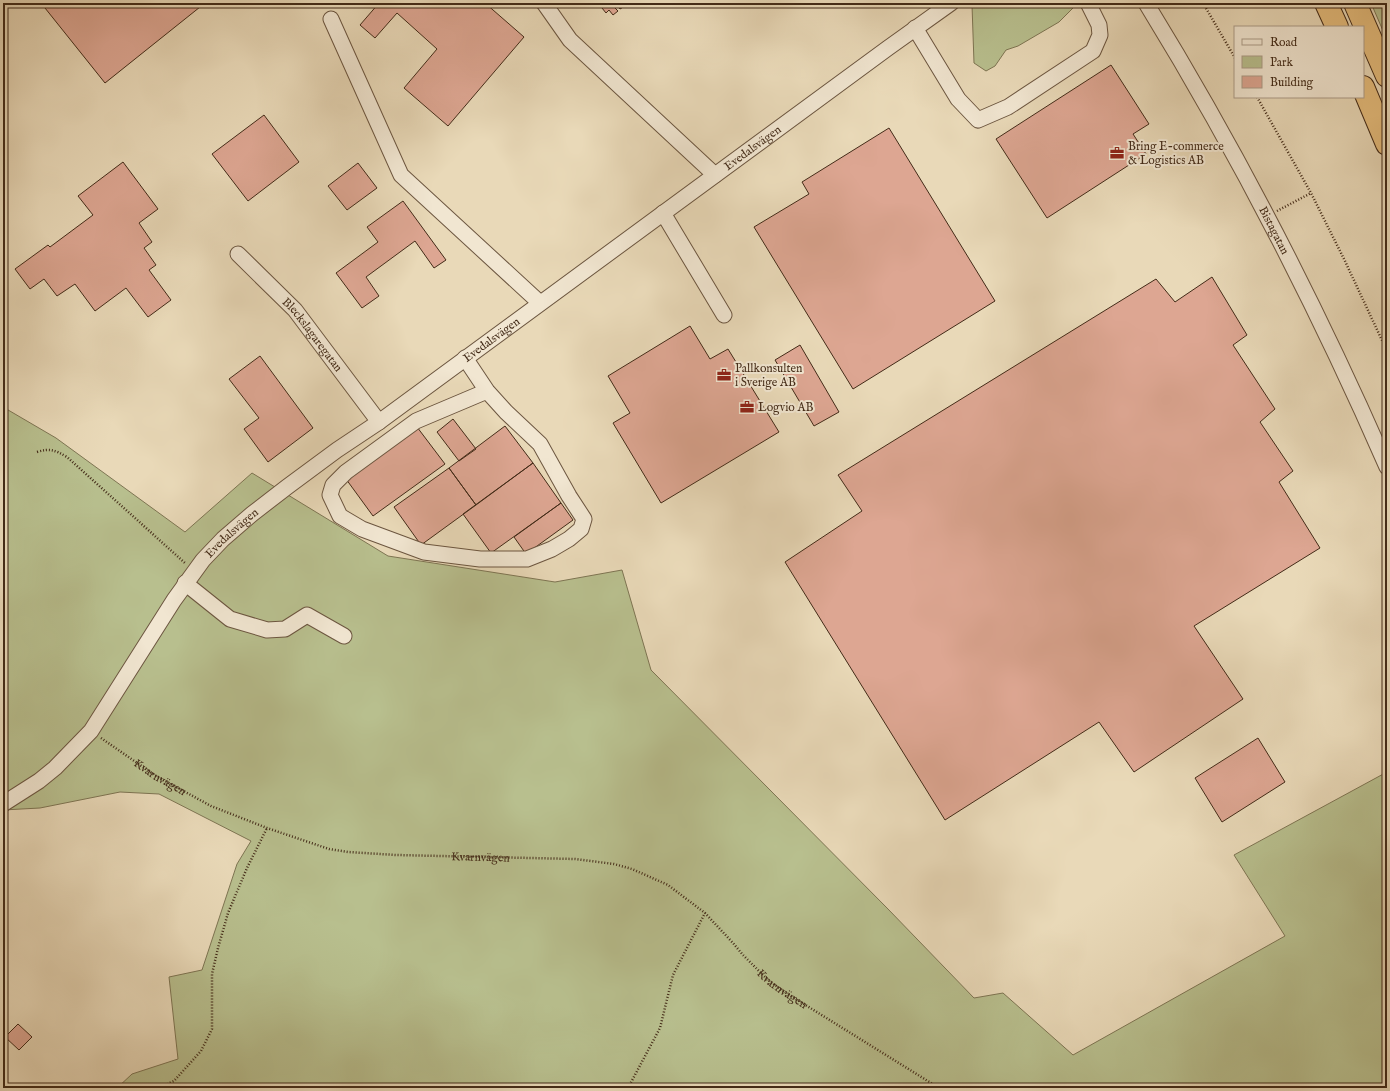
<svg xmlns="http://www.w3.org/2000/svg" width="1390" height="1091" font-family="'IM FELL English',serif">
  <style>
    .green { fill: #b8bf8e; stroke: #7e7553 }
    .building { fill: #dda692; stroke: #432b18 }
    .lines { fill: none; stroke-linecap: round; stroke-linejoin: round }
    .minor-casing { stroke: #6c5640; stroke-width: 17 }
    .highway-casing { stroke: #432b18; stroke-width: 24 }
    .path { stroke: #432b18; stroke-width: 2.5; stroke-dasharray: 1 2; stroke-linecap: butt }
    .minor { stroke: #f1e6d1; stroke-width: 15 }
    .highway { stroke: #e4bc7c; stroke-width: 22 }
    .labels { text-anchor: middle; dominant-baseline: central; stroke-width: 4; stroke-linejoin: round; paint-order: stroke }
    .poi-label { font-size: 12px; fill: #432b18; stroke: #f1e6d1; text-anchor: start }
    .street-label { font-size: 12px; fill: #432b18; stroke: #f1e6d1 }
  </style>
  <rect width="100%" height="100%" fill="#e9d9b8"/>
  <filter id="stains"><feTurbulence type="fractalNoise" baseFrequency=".005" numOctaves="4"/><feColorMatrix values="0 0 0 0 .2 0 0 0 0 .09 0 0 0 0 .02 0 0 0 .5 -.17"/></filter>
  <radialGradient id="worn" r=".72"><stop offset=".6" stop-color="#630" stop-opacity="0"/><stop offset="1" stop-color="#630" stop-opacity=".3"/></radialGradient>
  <path class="green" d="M975,3H1074L1076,5L1059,22L1018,46L1006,50L995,66L986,71L974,63L972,5Z
    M1371,3H1387V40Z
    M3,407L56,438L185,532L252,473L388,556L555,582L622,570L651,670L888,909L974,998L1003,993L1073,1055L1285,936L1234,855L1387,772V1088H117L132,1074L178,1059L169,977L202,970L237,864L251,841L159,794L120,792L40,808L3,810Z"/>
  <path class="building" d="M41,3H205L105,83Z
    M379,3H485L524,37L448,126L404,88L437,49L397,13L375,38L360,25Z
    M598,3H623L625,6L620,9L617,5L614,7L618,11L613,15L609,10L606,13Z
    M1111,65L1149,124L1133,134L1146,154L1047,218L996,139Z
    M264,115L299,162L248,201L212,154Z
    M889,128L995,301L853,389L754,227L809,194L802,182Z
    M123,162L158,209L139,223L152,242L144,248L156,265L149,270L171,300L148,317L126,288L95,311L75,284L57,296L44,279L30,289L15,269L48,245L50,247L93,215L78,196Z
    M358,163L377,188L347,210L328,186Z
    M403,201L446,260L434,268L415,241L366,277L379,296L362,308L336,273L378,242L367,227Z
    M1212,277L1247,335L1233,345L1275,409L1260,422L1293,471L1279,482L1320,548L1194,626L1243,699L1134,772L1099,722L945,820L785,562L862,511L838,475L1156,279L1175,302Z
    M690,326L710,359L728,349L779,432L661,503L613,423L630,413L608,376Z
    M800,345L839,412L814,426L775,360Z
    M260,356L313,428L268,462L244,429L259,418L229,379Z
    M453,419L476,449L459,461L437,432Z
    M505,426L533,463L476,505L449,468Z
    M417,427L445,464L373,516L346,479Z
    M533,463L561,503L491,553L463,514Z
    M449,468L476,505L421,545L394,507Z
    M561,503L573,520L526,554L514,537Z
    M1258,738L1285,782L1222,822L1195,778Z
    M18,1024L32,1037L19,1050L5,1037Z"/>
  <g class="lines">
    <defs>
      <g id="minor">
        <path d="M544,3L570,40L715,175"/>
        <path id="s2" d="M1146,3C1237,151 1317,307 1387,467"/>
        <path d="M331,19L401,175L540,303"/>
        <path d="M915,28L958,99L978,120L1008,107L1093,51L1100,35L1099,25L1088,3"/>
        <path d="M663,213L724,315"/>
        <path id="s3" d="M238,254L295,310L379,422"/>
        <path d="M465,358L487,391L506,412L540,444L569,496L584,519L581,529L569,539L552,549L527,559H480L424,552L362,529L340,516L330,495L333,485L346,472L416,421L487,391"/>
        <path d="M185,583L230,619L267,630L285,629L307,615L344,636"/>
        <path id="s4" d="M3,804L39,781L55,768L91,731L174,600L203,560L223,539L252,514L287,487L337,450L379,422L888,48L951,3"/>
      </g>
      <path id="highway" d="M1326,3L1337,27
        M1355,3L1387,76
        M1363,87L1387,144"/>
    </defs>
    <use href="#minor" class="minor-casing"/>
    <use href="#highway" class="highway-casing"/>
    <g class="path">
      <path d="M1203,3L1235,58"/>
      <path d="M1257,97L1311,193L1344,259L1387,351"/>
      <path d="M1277,211L1311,193"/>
      <path d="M37,452C50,448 55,450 67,457L185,563"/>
      <path id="s1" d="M101,738L156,776L211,806L267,828L329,849L348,852L396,855L575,859L614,864L632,869L668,885L705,913L733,943L743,955L768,980L783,991L939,1088"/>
      <path d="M159,1088L174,1081L201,1051L212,1029V974L218,948L228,913L247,868L267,828"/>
      <path d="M628,1088L660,1028L673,975L705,913"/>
    </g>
    <use href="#minor" class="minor"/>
    <use href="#highway" class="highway"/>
  </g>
  <defs>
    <symbol id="office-bare" viewBox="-9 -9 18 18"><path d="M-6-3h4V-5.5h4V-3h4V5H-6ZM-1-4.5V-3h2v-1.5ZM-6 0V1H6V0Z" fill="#8f2418" stroke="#f1e6d1" stroke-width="2.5" paint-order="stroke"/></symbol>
  </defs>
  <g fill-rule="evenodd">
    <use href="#office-bare" x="1107" y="143" width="20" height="20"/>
    <use href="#office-bare" x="714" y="365" width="20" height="20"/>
    <use href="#office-bare" x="737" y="397" width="20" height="20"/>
  </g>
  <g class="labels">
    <g class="poi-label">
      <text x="1128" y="146">Bring E-commerce<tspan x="1128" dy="14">&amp; Logistics AB</tspan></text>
      <text x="735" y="368">Pallkonsulten<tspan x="735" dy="14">i Sverige AB</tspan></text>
      <text x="758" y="407">Logvio AB</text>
    </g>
    <g class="street-label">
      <text stroke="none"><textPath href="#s4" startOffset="1007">Evedalsvägen</textPath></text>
      <text stroke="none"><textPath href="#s2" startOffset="261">Bistagatan</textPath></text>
      <text stroke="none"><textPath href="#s3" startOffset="110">Bleckslagaregatan</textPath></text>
      <text stroke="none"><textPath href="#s4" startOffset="683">Evedalsvägen</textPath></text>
      <text stroke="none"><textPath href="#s4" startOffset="359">Evedalsvägen</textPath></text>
      <text stroke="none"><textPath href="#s1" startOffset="71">Kvarnvägen</textPath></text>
      <text stroke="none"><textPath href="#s1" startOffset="407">Kvarnvägen</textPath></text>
      <text stroke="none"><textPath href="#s1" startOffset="754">Kvarnvägen</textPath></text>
    </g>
  </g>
  <rect width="1390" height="1091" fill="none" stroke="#e9d9b8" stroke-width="16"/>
  <rect x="4" y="4" width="1382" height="1083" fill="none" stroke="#432b18" stroke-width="2"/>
  <rect x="8" y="8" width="1374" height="1075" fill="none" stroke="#432b18"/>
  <rect x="1234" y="26" width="130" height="72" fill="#f1e6d1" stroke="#ab9b87"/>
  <rect x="1242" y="39" width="20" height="6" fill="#f1e6d1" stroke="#ab9b87"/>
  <text x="1270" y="46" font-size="12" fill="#432b18">Road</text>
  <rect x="1242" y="56" width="20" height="12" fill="#b8bf8e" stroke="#ab9b87"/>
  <text x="1270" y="66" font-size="12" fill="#432b18">Park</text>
  <rect x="1242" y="76" width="20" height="12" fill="#dda692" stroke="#ab9b87"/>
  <text x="1270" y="86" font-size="12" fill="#432b18">Building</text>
  <rect width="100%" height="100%" filter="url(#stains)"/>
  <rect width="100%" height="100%" fill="url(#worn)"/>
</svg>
